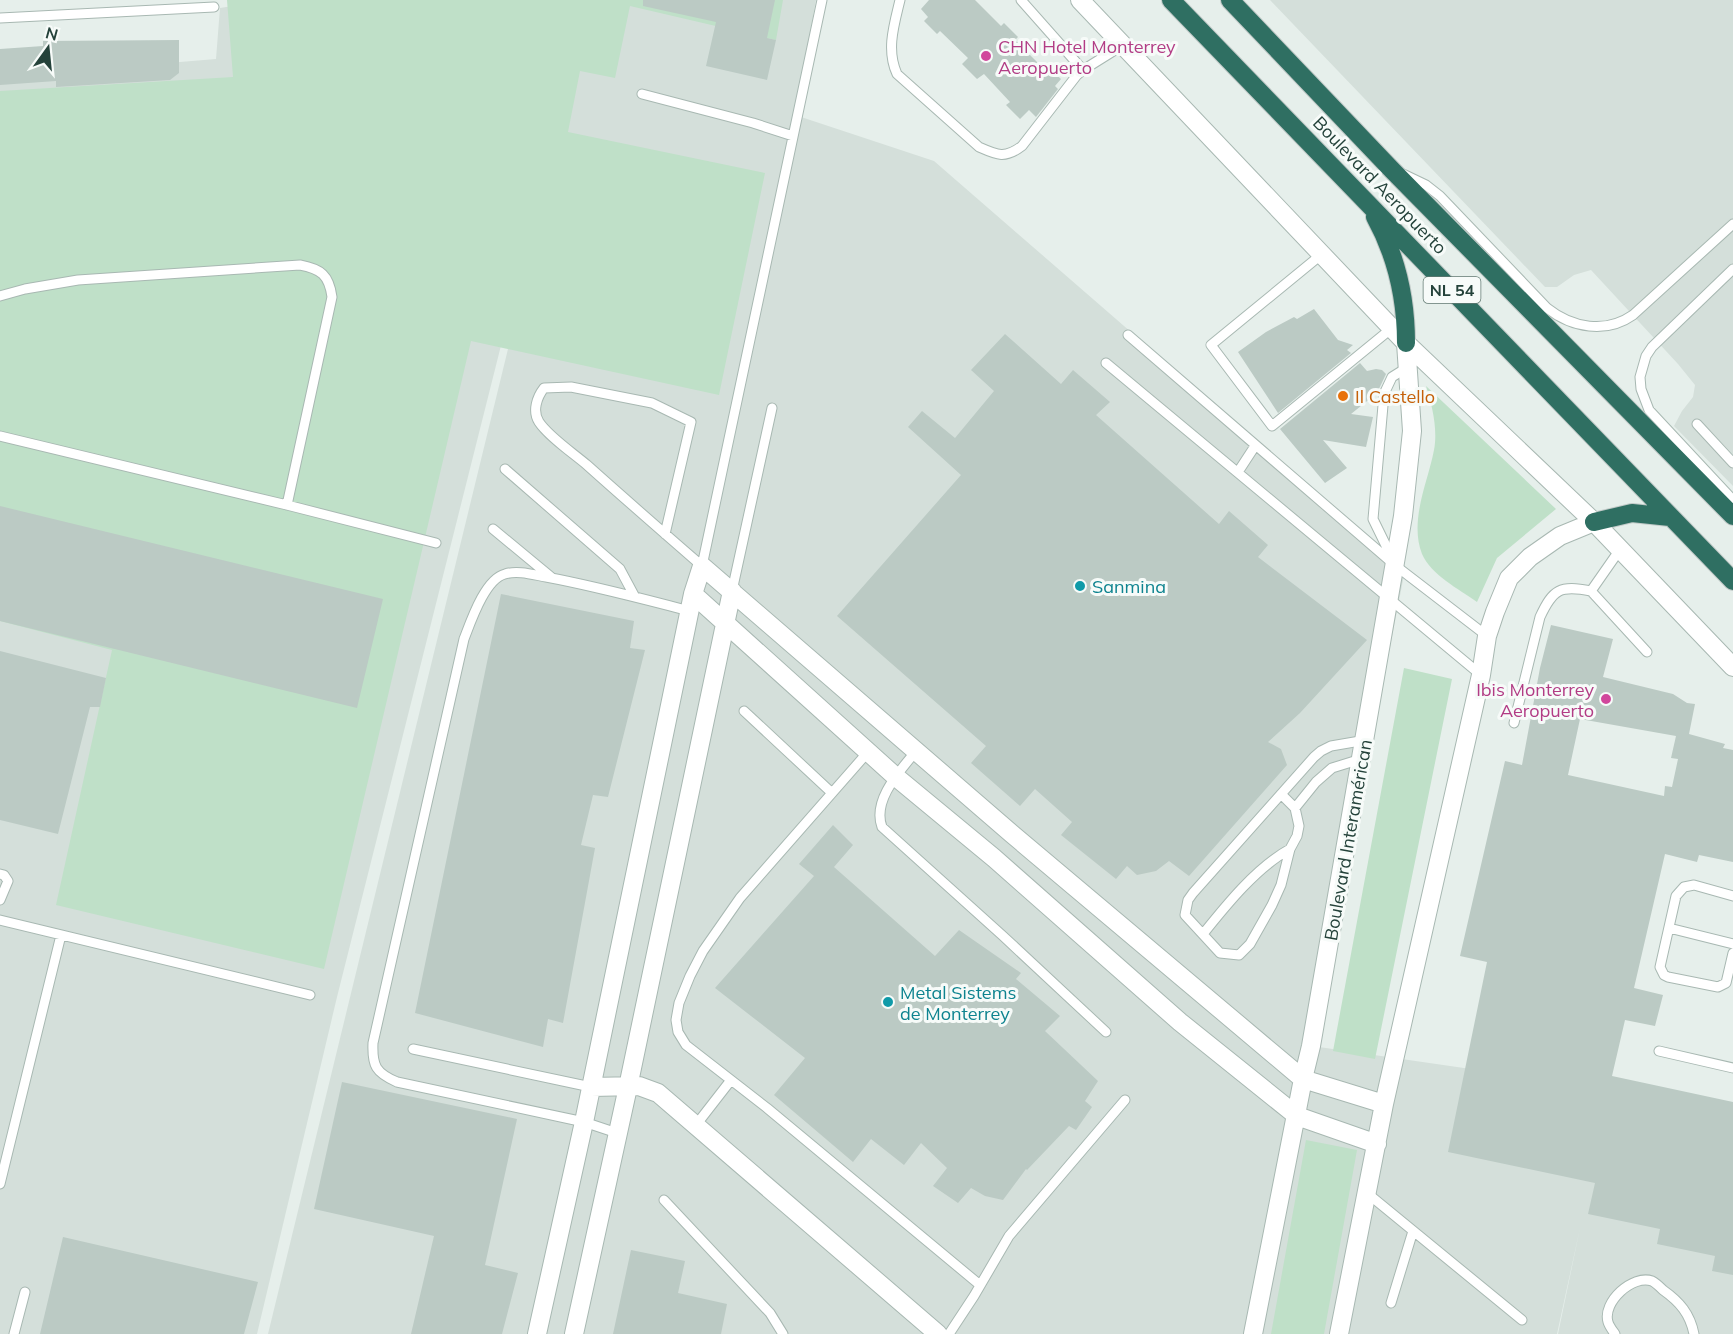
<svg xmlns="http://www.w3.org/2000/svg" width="1733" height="1334" font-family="Mulish,sans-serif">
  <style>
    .built { fill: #d4dfda }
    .green { fill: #bfe0c8 }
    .building { fill: #bbcac4; fill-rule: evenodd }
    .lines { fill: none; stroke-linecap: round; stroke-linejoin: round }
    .lane-casing { stroke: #a8b8b2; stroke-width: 11 }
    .street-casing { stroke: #a8b8b2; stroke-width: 20 }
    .highway-casing { stroke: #c2cac8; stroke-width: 20 }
    .lane { stroke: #fff; stroke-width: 9 }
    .street { stroke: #fff; stroke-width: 18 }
    .highway { stroke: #2f6f62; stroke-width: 18 }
    .hotel-dot { fill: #d1479c; stroke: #f7fbf9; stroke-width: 2 }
    .food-dot { fill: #e8710a; stroke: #f7fbf9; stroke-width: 2 }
    .culture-dot { fill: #0f9aa8; stroke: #f7fbf9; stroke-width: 2 }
    .labels { text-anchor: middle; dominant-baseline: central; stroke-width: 6; stroke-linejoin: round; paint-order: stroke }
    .shield { fill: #f7fbf9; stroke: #637a73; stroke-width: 1.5 }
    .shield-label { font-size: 16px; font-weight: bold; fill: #24423a }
    .hotel-label { font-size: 18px; fill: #b23c85; stroke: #f7fbf9; text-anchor: start }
    .street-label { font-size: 18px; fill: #24423a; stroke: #f7fbf9 }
    .food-label { font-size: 18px; fill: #c56008; stroke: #f7fbf9; text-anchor: start }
    .culture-label { font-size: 18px; fill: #0d838f; stroke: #f7fbf9; text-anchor: start }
  </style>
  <rect width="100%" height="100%" fill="#e6efeb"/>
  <path class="built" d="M270,0H588L337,997L257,1334H0V77L216,59L220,8Z
    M593,0H816L795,115L934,161L1405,570L1312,1046L1609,1089L1733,1118V1334H1558L1580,1228L1557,1334H268Z
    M1270,0H1733V486L1674,426L1682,411L1693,397L1695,385L1678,364L1591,270L1574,275L1557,287H1545Z"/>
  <path class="green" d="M227,0H783L776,40L630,6L615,78L580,71L568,132L765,173L719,395L471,341L324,969L56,905L112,650L0,621V91L233,77Z
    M1426,386L1556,509L1497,558L1477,602C1459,589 1431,575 1422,554C1409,520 1428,482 1434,450C1438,429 1432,405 1426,386Z
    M1404,668L1452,679L1375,1059L1333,1051Z
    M1306,1140L1357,1150L1324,1334H1271Z"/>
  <path class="building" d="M643,0H775L767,38L776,40L767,80L706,66L716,22L643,6Z
    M929,0H975L1001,26L1004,23L1018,37L1015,40L1043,68L1046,65L1061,79L1055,86L1058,89L1036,117L1029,110L1020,119L1006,105L1010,102L984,74L977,79L962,64L968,58L940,31L937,34L924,21L928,17L921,9Z
    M179,40V73L170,80L56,87V81L0,85V49L43,46V41Z
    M1314,309L1338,340L1353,345L1347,350L1351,353L1278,413L1238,352L1266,332L1294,317L1297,319Z
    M1005,334L1061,384L1073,370L1110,402L1096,415L1219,524L1229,511L1268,545L1258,557L1367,640L1300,713L1268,742L1281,749L1287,765L1189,876L1169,861L1156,871L1137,875L1127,866L1116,879L1061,835L1072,822L1035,789L1020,806L971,763L986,746L837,616L961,475L908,427L922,411L955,438L994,391L971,370Z
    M1360,363L1367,371L1376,369L1382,370L1386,374L1377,393L1351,414L1373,417L1366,447L1323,440L1347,468L1325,483L1280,429Z
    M0,506L383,599L357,708L0,621Z
    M501,594L634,621L630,648L645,650L608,797L593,795L581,845L595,848L563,1023L548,1019L543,1047L415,1013Z
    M1551,625L1613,639L1603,677L1673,694L1687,703L1695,704L1689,734L1725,744L1723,748L1733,750V862L1699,855L1697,862L1665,854L1634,988L1663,995L1655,1026L1625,1020L1612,1076L1733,1102V1275L1712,1271L1715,1256L1657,1244L1660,1229L1588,1214L1595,1183L1448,1152L1487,962L1460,956L1505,761L1522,765L1540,668ZM1580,719L1676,736L1671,758L1678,759L1672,787L1665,786L1664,796L1568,775Z
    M0,651L106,678L100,707H90L58,834L0,820Z
    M833,825L853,845L834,867L935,956L959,930L1021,973L1016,979L1060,1016L1045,1031L1098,1081L1085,1101L1092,1107L1076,1130L1069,1126L1027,1170L1026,1169L1003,1200L985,1196L971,1188L958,1203L933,1186L947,1168L921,1143L904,1165L871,1139L853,1162L774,1095L805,1058L715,988L814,876L799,864Z
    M342,1082L517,1119L485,1265L518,1273L502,1334H411L434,1236L314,1209Z
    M63,1237L258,1282L244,1334H40Z
    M631,1250L685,1261L678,1293L727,1304L721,1334H613Z"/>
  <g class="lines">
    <defs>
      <path id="lane" d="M900,0C894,25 886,50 897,74L979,147C997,155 1005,159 1022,146L1077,75L1083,70L1123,45
        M1021,0L1083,70
        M0,18L214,7
        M642,94L753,123L793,136
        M1403,174L1426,185L1440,196L1547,308C1572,328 1606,334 1633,315L1733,224
        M1322,254L1211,345L1272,426L1392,328
        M1733,269L1652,347L1646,356L1640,377L1641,389L1649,410L1733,500
        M0,296L25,289L78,280L300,265C321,269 329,275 332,297L287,505
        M1128,335L1396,566L1487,636
        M1106,363L1481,675
        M1697,424L1733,463
        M0,436L287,505L436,543
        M505,469L620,569L635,597
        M1238,472L1255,446
        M493,529L551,577
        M665,534L691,422L652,403L571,387L544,388C537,397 532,411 539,422C549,437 573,453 587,465C625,499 664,533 702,566L822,0
        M1393,560L1373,519L1384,394L1392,377L1408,367
        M732,591L772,408
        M1591,591L1647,652
        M744,711L832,793
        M1514,723L1540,617C1553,589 1560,585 1591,591L1621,548
        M916,751C900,771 872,800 882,827L1003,936L1106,1032
        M868,752L740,898L703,951L690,976L679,1003L676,1020L678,1032L686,1045L767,1108L980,1285
        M1281,794L1295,808L1299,826L1297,836L1290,849L1281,885L1272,905L1250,944L1239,955L1220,953L1185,915L1188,900L1193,893L1314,757L1321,751L1331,746L1366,740
        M1295,808L1316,782L1332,768L1361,759
        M0,874L4,875L8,881L0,900
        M1733,896L1694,885L1684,887L1676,896L1660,967L1664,975L1668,977L1718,987L1726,983L1733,953
        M0,920L310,995
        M1669,928L1733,944
        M1203,934C1227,904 1257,867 1290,849
        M413,1049L591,1087
        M1659,1051L1733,1068
        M696,1125L731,1080
        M617,1133L584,1122L397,1082C376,1073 372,1066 373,1043L464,639C471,621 485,579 505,574C518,570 534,575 546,577C595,586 643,599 690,611
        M0,1184L61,935
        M1367,1193L1522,1320
        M664,1200L770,1313L783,1334
        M1391,1303L1413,1231
        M14,1334L25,1292
        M949,1334L974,1296L1009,1236L1125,1100
        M1615,1334C1613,1331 1609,1326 1608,1322C1602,1302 1633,1274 1652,1281C1656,1283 1660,1287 1663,1290C1680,1302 1690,1314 1694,1334"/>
      <path id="street" d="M1080,0L1406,343L1594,522L1733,667
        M693,594L896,777L994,858L1180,1022L1297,1116L1377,1144
        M591,1087L639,1086L658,1093L938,1334
        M537,1334L584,1122L693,594L702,566L1012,834L1303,1079L1384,1104
        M574,1334L628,1087L732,591
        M1253,1334L1303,1079L1311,1046L1403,516L1412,431L1406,343
        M1339,1334L1384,1104L1481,675L1487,636L1495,612L1509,578L1530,557L1560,536L1594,522"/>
      <path id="highway" d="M1171,0L1733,581
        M1230,0L1392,170L1733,516
        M1375,217C1397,257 1406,298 1406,343
        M1594,522L1632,513L1670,517"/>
    </defs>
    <use href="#lane" class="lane-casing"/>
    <use href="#street" class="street-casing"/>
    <use href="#highway" class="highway-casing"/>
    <use href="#lane" class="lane"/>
    <use href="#street" class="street"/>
    <use href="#highway" class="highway"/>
  </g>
  <g class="hotel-dot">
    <circle cx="986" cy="56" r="6"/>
    <circle cx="1606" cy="699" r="6"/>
  </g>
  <circle class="food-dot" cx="1343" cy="396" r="6"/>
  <g class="culture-dot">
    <circle cx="1080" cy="586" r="6"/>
    <circle cx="888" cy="1002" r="6"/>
  </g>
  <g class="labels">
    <rect class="shield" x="1423.5" y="277" width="57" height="26" rx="4.5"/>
    <g class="shield-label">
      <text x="1452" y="290">NL 54</text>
    </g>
    <g class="hotel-label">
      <text x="998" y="46">CHN Hotel Monterrey<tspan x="998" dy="21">Aeropuerto</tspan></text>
      <text x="1594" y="689" text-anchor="end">Ibis Monterrey<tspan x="1594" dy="21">Aeropuerto</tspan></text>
    </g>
    <g class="street-label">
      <text transform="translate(1380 185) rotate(46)">Boulevard Aeropuerto</text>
      <text transform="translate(1348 840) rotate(-80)">Boulevard Interamérican</text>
    </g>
    <g class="food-label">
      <text x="1355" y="396">Il Castello</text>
    </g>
    <g class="culture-label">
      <text x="1092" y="586">Sanmina</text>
      <text x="900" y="992">Metal Sistems<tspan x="900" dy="21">de Monterrey</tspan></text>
    </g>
  </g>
  <g transform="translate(48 48) rotate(15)" stroke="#f7fbf9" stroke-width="4.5" paint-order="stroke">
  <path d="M0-4.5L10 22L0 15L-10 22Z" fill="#24423a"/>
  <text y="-9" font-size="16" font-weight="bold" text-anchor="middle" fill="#24423a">N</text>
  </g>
</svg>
